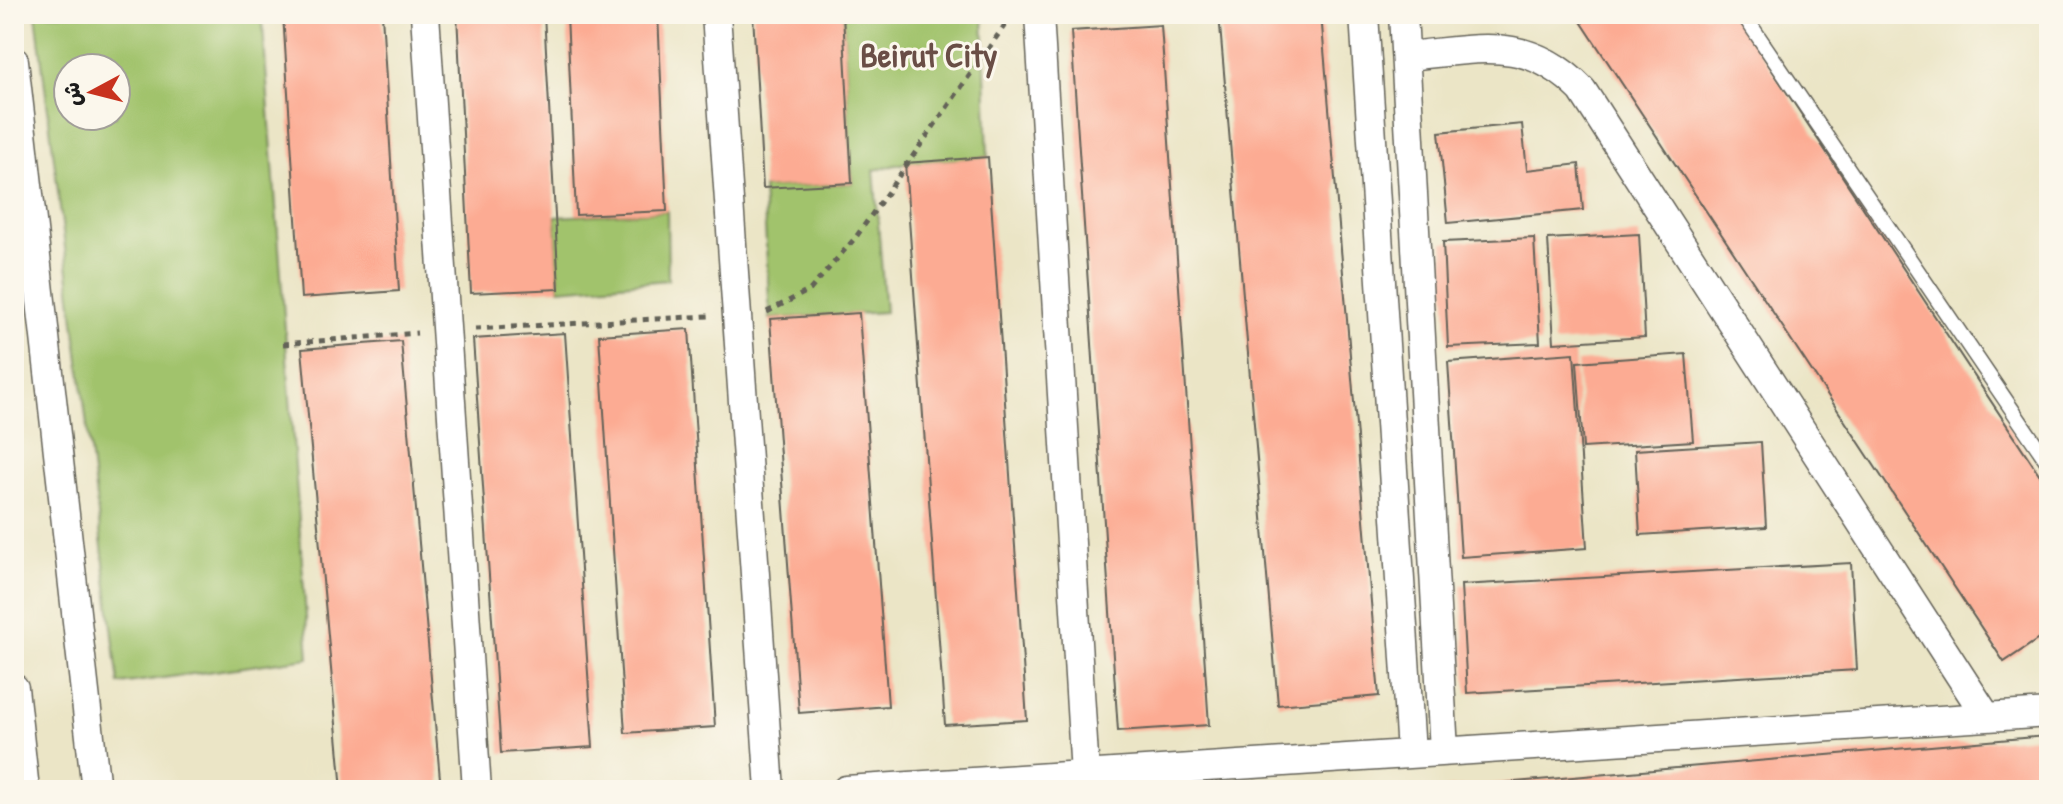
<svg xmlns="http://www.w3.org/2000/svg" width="2063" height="804" font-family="'Patrick Hand','Playpen Sans Arabic',sans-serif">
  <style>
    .green { fill: #a1c36c; stroke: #5e7044; stroke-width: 2; fill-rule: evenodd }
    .building { fill: #fcab93 }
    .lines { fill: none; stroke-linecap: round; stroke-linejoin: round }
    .service-casing { stroke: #646258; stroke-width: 17 }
    .minor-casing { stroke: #646258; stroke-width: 31 }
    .path { stroke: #646258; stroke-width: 5; stroke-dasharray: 6 6; stroke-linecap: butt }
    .service { stroke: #fff; stroke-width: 14 }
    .minor { stroke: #fff; stroke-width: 28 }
    .labels { text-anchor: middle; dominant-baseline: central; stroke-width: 6; stroke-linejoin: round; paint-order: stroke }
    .quarter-label { font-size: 34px; font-weight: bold; fill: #6a4e46; stroke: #fbf7ec }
  </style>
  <rect width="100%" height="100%" fill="#fbf7ec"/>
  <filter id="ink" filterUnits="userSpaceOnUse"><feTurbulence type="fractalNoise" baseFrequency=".0125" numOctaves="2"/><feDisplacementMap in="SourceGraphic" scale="16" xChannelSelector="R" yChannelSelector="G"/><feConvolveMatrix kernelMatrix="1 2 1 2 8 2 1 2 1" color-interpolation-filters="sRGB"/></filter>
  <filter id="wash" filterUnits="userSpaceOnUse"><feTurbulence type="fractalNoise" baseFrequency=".006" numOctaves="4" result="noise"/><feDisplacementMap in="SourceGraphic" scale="32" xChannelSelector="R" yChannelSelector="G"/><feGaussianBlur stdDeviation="1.8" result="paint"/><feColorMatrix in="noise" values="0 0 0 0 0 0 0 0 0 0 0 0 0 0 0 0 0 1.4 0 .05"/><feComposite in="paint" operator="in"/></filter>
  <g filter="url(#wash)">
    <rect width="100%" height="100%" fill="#ebe5c6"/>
    <path class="green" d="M36,14H262L309,658L119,684ZM116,68V116H68V68Z
      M863,14H983L988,157L905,163L874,170L885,312L770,319L763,188L852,183L843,16Z
      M667,211L668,280L559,289L555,217Z"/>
    <g id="blocks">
      <path class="building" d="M283,14H382L399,291L301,298Z
        M457,14H544L559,289L471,293Z
        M567,14H658L667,211L576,215Z
        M753,14H843L852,183L763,188Z
        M1219,14H1321L1379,696L1278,705Z
        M1576,14H1735L2049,489V632L2004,662Z
        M1161,25L1209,725L1118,731L1071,31Z
        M1522,124L1527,170L1579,164L1583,210L1448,223L1439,132Z
        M988,157L1027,720L945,725L905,163Z
        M1639,234L1645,337L1554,343L1548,239Z
        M1534,238L1540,343L1448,347L1443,242Z
        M859,313L888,706L799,713L770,319Z
        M689,329L715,727L625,733L599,335Z
        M565,333L593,747L501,753L473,339Z
        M401,341L441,790H342L302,349Z
        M1574,353L1587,548L1461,557L1448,362Z
        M1686,354L1693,441L1583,448L1577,362Z
        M1761,442L1766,527L1640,535L1635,450Z
        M1851,563L1857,670L1467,693L1461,585Z
        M2047,736L2049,790H1445V788Z"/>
    </g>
  </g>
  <g filter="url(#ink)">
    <use href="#blocks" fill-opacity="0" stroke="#646258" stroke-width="2"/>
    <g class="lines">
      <defs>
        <path id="service" d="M1743,14L2049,464"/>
        <path id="minor" d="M425,14L477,790
          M716,14L770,790
          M1039,14L1085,775
          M1364,14L1411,753
          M1403,14L1444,751
          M1406,56C1477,50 1526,33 1582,90L1986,716
          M14,61L96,790
          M14,688L25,790
          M846,790L2049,713"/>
      </defs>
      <use href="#service" class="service-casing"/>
      <use href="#minor" class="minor-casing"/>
      <path class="path" d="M767,312L810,290L856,237L1007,22
        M475,329L709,316
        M283,344L417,333"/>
      <use href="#service" class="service"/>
      <use href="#minor" class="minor"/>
    </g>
  </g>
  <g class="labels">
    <g class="quarter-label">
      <text x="929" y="55">Beirut City</text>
    </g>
  </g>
  <rect width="2063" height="804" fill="none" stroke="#fbf7ec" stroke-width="48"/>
  <g transform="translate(92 92) rotate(263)"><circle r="38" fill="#fbf7ec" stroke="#a29f99" stroke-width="2"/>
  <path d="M0-6L14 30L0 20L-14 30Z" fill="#c8321e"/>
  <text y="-12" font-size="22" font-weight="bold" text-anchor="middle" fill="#1c1c1c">ش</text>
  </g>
</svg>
